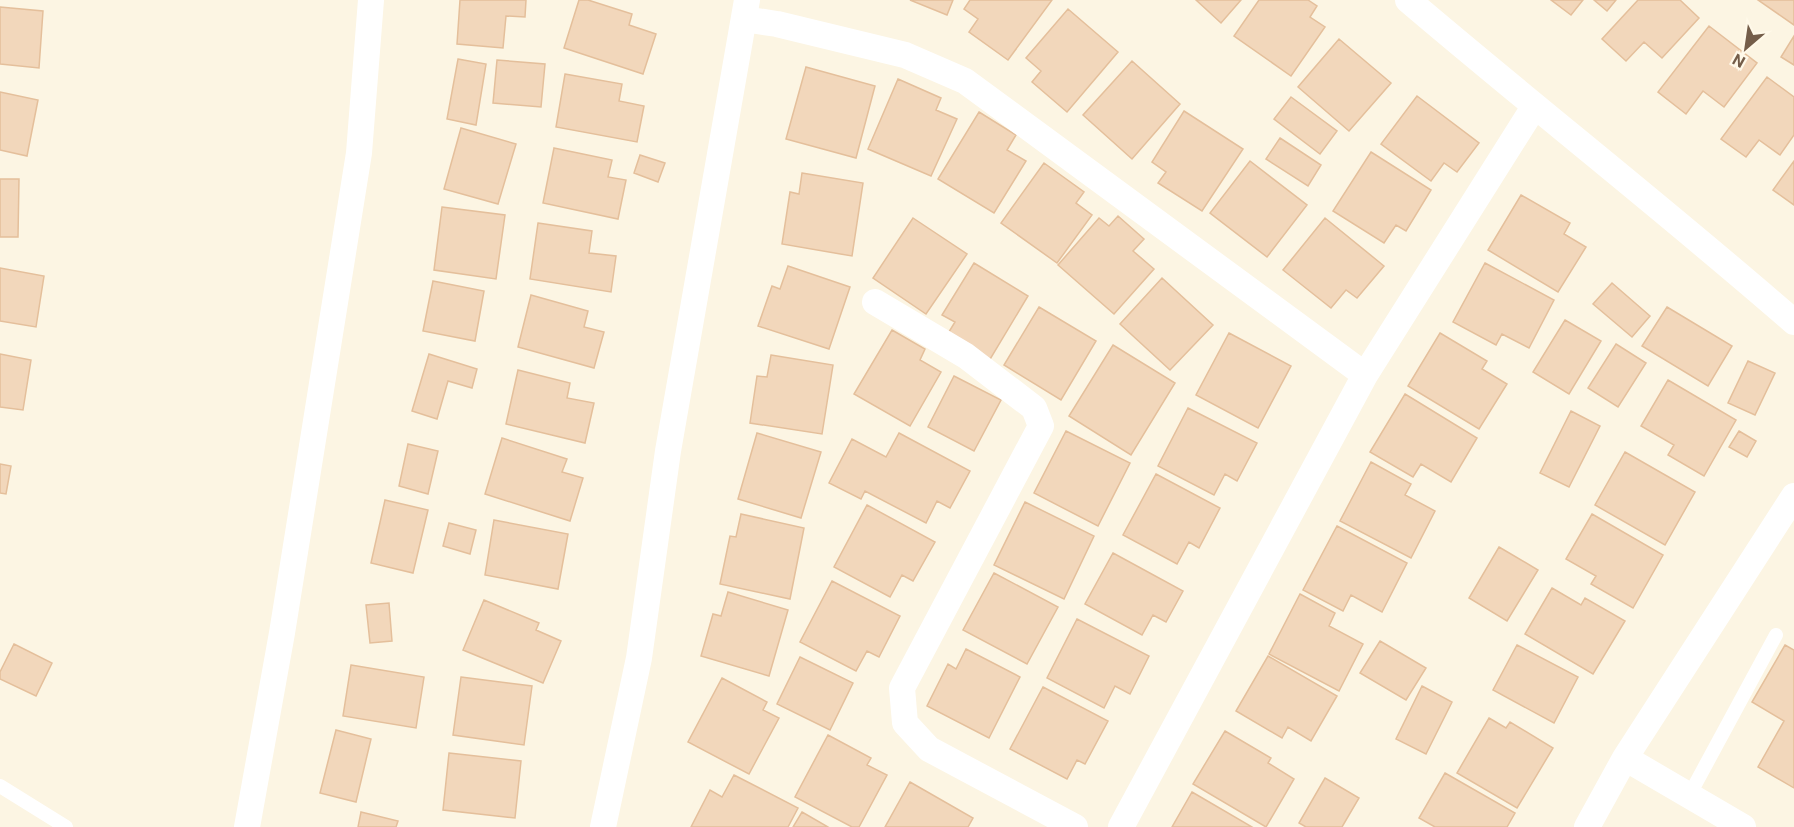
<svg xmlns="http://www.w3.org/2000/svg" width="1794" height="827" font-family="Roboto,sans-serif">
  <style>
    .building { fill: #f2d7bb; stroke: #e4bf9b; stroke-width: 1.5 }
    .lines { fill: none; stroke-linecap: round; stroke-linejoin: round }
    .lane { stroke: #fff; stroke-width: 14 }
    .street { stroke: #fff; stroke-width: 26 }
  </style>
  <rect width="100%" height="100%" fill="#fcf5e3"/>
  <path class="building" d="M460,0H526L525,17L506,16L503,48L457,44Z
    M579,0H588L632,14L629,25L656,34L643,74L564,48Z
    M910,0H953L947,15Z
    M970,0H1052L1008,60L969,32L978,19L964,9Z
    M1196,0H1241L1221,23Z
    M1259,0H1308L1317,6L1310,17L1325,27L1291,76L1234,36Z
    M1551,0H1583L1571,15Z
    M1594,0H1616L1607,11Z
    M1638,0H1680L1699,18L1662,58L1644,42L1626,61L1602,39Z
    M1758,0H1794V25Z
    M0,7L43,11L39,68L0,64Z
    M1068,9L1118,52L1067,112L1032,82L1041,71L1026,58Z
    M1709,26L1757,63L1724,107L1703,91L1686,114L1658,92Z
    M1794,36V65L1781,57Z
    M1339,39L1391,83L1349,131L1298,87Z
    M458,59L486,64L476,125L447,119Z
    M497,60L545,64L541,107L493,103Z
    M1132,61L1180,104L1132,159L1083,115Z
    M806,67L875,86L856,158L786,139Z
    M565,74L622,84L619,101L644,106L637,142L556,127Z
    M1767,77L1794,97V135L1780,155L1759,140L1746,157L1721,139Z
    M898,79L941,98L936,110L957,119L931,176L868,149Z
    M0,92L38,100L27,156L0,150Z
    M1417,96L1479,143L1457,172L1444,163L1431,181L1381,144Z
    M1291,97L1337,131L1320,154L1274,119Z
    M1184,111L1243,149L1202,211L1158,183L1166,172L1152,162Z
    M979,112L1016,135L1007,150L1026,161L994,213L938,179Z
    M461,128L516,144L498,204L444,189Z
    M1280,138L1321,165L1308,186L1266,159Z
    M554,148L612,160L608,177L626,180L618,219L543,203Z
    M1371,152L1431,190L1406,231L1396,225L1384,243L1333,211Z
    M640,155L665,163L658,182L634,173Z
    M1250,161L1307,205L1267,257L1210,213Z
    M1794,161V205L1773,190Z
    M1044,163L1084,192L1076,203L1092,215L1057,263L1001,223Z
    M802,173L863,183L852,256L782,244L790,192L799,194Z
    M0,179H19L18,237H0Z
    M1521,195L1570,223L1564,234L1586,247L1558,292L1488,250Z
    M442,207L505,215L496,279L434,270Z
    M1118,216L1144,239L1133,251L1154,269L1114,314L1058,265L1099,218L1109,226Z
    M913,218L967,254L926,314L873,278Z
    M1325,218L1384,266L1357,298L1346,290L1331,308L1283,270Z
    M538,223L592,231L589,253L616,256L611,292L530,279Z
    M974,263L1028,296L989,361L947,335L955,322L942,315Z
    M1485,263L1554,300L1529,348L1502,334L1496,345L1453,322Z
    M788,266L850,287L829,349L758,326L772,286L780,289Z
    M0,268L44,276L36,327L0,321Z
    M1162,278L1213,325L1170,370L1120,324Z
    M433,281L484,291L475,341L423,331Z
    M1612,283L1650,316L1632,337L1593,304Z
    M531,295L588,311L584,327L604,332L594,368L518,347Z
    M1039,307L1096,341L1061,400L1004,365Z
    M1667,307L1732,346L1708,386L1642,346Z
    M1565,320L1601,341L1569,394L1533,372Z
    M892,330L925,349L920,360L941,372L910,426L854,394Z
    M1229,333L1291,366L1258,428L1196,395Z
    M1440,333L1487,361L1482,369L1507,384L1479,429L1408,386Z
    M1616,344L1646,363L1618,407L1588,388Z
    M1113,345L1175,383L1131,455L1069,416Z
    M0,354L31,360L23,410L0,407Z
    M429,354L477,369L472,388L448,381L437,419L412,411Z
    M771,355L833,365L822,434L750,423L757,376L767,377Z
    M1748,361L1775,373L1755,415L1728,403Z
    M518,370L570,383L567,398L594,403L585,443L506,424Z
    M954,376L1001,400L974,451L928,427Z
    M1668,380L1736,420L1704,476L1668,455L1674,445L1641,426Z
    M1405,394L1477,438L1451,482L1421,464L1413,477L1370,452Z
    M1188,408L1257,443L1237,481L1225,474L1214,495L1158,466Z
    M1571,411L1600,426L1569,487L1540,473Z
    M1066,431L1130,463L1098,526L1034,493Z
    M1739,431L1756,441L1747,457L1729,447Z
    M757,433L821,452L801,518L738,499Z
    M899,433L970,471L950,508L937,501L926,523L865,491L861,499L829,483L852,439L886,457Z
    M502,438L567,459L562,472L583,478L570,521L485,494Z
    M408,444L438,451L428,494L399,486Z
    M1625,452L1695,492L1665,545L1595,505Z
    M1371,462L1411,484L1405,495L1435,511L1411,558L1340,521Z
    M0,464L11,466L6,494L0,493Z
    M1156,474L1220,508L1199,548L1189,542L1177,564L1123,535Z
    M385,500L428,510L413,573L371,563Z
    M1025,502L1094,536L1064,599L994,565Z
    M867,505L935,542L913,581L902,575L890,597L834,567Z
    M741,514L804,528L790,599L720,584L730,536L736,537Z
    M1592,514L1663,555L1633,608L1591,584L1596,576L1566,559Z
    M494,520L568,534L558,589L485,575Z
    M449,523L476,530L470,554L443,546Z
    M1337,526L1407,563L1382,612L1351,595L1343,611L1303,590Z
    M1499,547L1538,570L1507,621L1469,598Z
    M1113,553L1183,591L1166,622L1153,615L1142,635L1085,604Z
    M994,573L1058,607L1027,664L963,630Z
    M832,581L900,616L879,657L867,651L856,671L800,642Z
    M1552,588L1581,605L1585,598L1625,621L1593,674L1525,634Z
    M728,592L788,610L769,676L701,656L713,614L721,616Z
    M1300,594L1335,613L1329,626L1363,644L1339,691L1269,654Z
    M484,600L539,623L536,630L561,641L543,683L463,650Z
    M389,603L392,641L370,643L366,605Z
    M1077,619L1149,656L1130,694L1115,686L1104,708L1047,678Z
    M1380,641L1426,668L1406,700L1360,673Z
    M14,644L52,663L36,696L0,679V672Z
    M1517,645L1578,677L1554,723L1493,690Z
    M1785,645L1794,650V788L1758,767L1784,721L1752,702Z
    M966,649L1020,677L989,738L927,706L948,664L956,669Z
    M1268,656L1337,696L1311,741L1288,727L1282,738L1236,711Z
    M800,657L853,683L830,730L777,704Z
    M351,665L424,677L416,728L343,716Z
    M461,677L532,686L524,745L453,735Z
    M722,678L767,702L763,710L779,718L749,774L688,742Z
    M1422,686L1452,702L1426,754L1396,739Z
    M1043,687L1108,721L1085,764L1077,760L1067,779L1010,749Z
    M1489,718L1506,728L1510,722L1553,748L1517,808L1457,773Z
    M336,730L371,739L356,802L320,793Z
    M1225,731L1271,758L1268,763L1294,779L1266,827L1193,784Z
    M828,735L871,758L867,765L887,775L859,827H852L795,797Z
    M449,753L521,761L515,818L443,810Z
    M1445,773L1515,813L1507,827H1435L1419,818Z
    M734,775L798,808L788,827H691L710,790L722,797Z
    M1325,778L1359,798L1342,827H1306L1299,823Z
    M910,782L973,818L968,827H885Z
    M1192,792L1252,827H1172Z
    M361,812L398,821L396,827H358Z
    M802,812L828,827H793Z"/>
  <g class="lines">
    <path class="lane" d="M0,786L66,827
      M1690,794L1776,635"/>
    <path class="street" d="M1408,0C1536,109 1668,212 1794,322
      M744,19L777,24L905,55L965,81L1365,375
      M875,302L966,356L1034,408L1041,426L902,688L905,723L929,749L1075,827
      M1625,758L1743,827
      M247,827L282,633L359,153L371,0
      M603,827L639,658L668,451L747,0
      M1121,827L1365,375L1534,107
      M1587,827L1625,758L1794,496"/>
  </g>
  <g transform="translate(1746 48) rotate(209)" stroke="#fff9e9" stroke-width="4.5" paint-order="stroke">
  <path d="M0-4.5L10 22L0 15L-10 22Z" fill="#745d49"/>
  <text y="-9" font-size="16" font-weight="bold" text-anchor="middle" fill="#745d49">N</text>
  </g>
</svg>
